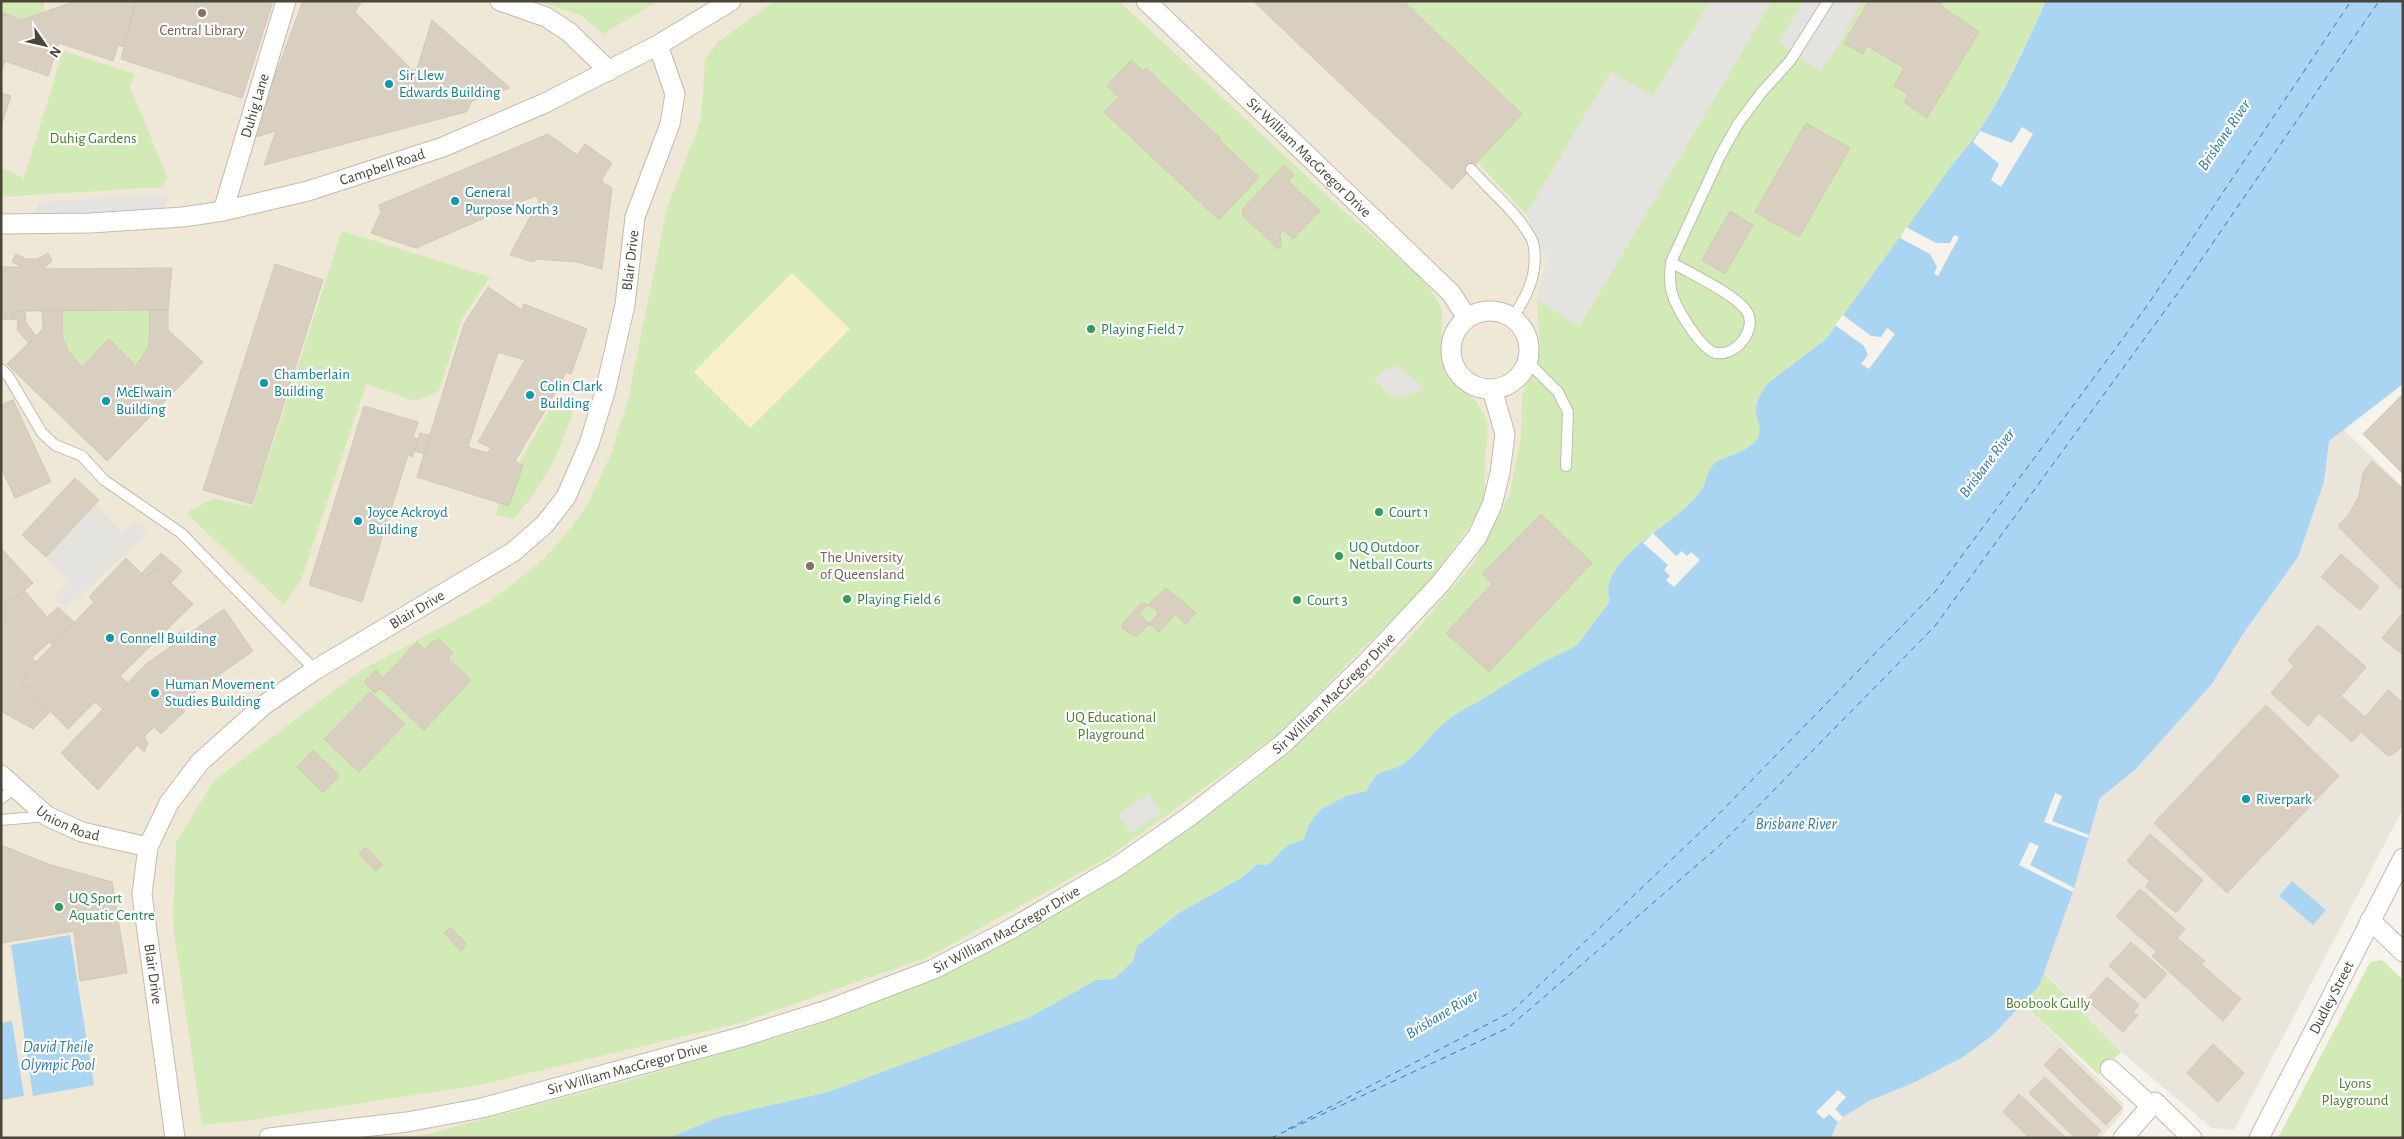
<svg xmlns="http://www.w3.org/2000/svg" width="2404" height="1139" font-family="'Alegreya Sans',sans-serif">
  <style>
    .residential { fill: #eae5da }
    .education { fill: #efe8d6 }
    .green { fill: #d2eab5 }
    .sand { fill: #f9efc9 }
    .parking { fill: #e5e3e0 }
    .water { fill: #a9d4f2 }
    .pier { fill: #f6f3ec }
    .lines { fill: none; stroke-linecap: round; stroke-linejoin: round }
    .ferry { stroke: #2e7ab2; stroke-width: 1; stroke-dasharray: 6 5; stroke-linecap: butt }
    .building { fill: #d8cfc1; stroke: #d3c7b4; fill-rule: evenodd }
    .service-casing { stroke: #c2bbae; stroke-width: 12 }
    .minor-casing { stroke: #c2bbae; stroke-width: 21 }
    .service { stroke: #fff; stroke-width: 10 }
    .minor { stroke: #fff; stroke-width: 19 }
    .education-dot { fill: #8d6e63; stroke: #fff; stroke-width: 2 }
    .culture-dot { fill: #0f9aa8; stroke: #fff; stroke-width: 2 }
    .leisure-dot { fill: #2e9e5b; stroke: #fff; stroke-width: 2 }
    .labels { text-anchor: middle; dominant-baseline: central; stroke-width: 4.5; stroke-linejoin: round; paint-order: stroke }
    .education-label { font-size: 15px; fill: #785e54; stroke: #fff }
    .culture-label { font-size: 15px; fill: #0d838f; stroke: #fff; text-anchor: start }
    .street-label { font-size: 15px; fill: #4b4439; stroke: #fff }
    .park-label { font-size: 15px; fill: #4a7f2a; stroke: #fff }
    .leisure-label { font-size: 15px; fill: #27864d; stroke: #fff; text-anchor: start }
    .water-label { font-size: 16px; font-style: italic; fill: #2e7ab2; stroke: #fff }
  </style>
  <rect width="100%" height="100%" fill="#f6f3ec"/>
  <path class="residential" d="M2343,429L2403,487V809L2234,1130L2212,1128L2121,1052L2044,972L2073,892L2100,798L2135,770L2211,685L2245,631L2298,557L2324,482L2329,441Z
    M2022,1003L2124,1104L2122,1114L2100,1138H1831L1838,1122L1843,1117L1869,1101L1913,1083L1963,1057L1993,1035Z"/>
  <path class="education" d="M1,1H2046L1955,161L1848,310L1030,1017L979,1037L719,1117L668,1138H1Z"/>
  <path class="green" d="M1,1H44V11L21,20L1,12Z
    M538,1H658L603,34L582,16Z
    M775,1H1119L1336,204L1419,276L1435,296L1442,310V357L1446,367L1477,403L1485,416L1488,430L1485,459L1484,504L1434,577L1276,736L1110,856L928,957L740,1023L479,1085L245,1121L202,1125L173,925L176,842L214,781L360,671L491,601L539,563L563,538L586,507L611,454L628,400L667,208L701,120L705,59L718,42Z
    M1403,1H1710L1653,97L1611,72L1526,214L1477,162L1522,114Z
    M1772,1H2046C2019,56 1996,116 1955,161L1826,339L1767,384C1762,392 1755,401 1756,411C1757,421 1762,428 1758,437C1750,453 1729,453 1716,462C1708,468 1708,477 1704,485C1699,497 1685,508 1675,516C1654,534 1597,568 1610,601L1578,644C1568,652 1556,655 1545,661C1525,672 1505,685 1487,697C1476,704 1464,708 1453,716C1435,728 1424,747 1407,761C1387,777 1379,762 1367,791L1348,795L1321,809L1309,824L1305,839C1299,842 1291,843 1286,847C1274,854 1274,869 1256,864L1241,878L1179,913L1137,946L1133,961L1114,979L1096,980L1030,1017L828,1092L719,1117L668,1138H401L428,1134L627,1081L809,1028L975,959L1120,876L1255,780L1372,678L1407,641L1475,561L1509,496L1521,438L1522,395L1540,348L1537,299L1579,327Z
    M63,51L135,74L129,90L132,91L167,177L163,187L1,197V170L4,169L24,178Z
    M342,231L490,277L462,319L439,391L415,401L366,384L301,580L284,605L186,513L214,498L252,507Z
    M62,310H150L149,346L136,366L109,339L82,367C63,348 63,336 62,310Z
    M557,397L574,407C562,449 543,488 513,519L496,515L499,503L509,506L523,465L520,461Z
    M2382,960L2403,980V1138H2278L2370,962Z
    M2043,972L2121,1052L2099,1075L2022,1003L2039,986Z"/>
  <path class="sand" d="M792,273L850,329L750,428L694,372Z"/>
  <path class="parking" d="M1710,1H1772L1579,327L1537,299L1547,258L1526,214L1611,72L1653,97Z
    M1803,1H1861L1841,41L1821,72L1779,43Z
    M168,194L165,208L36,215L39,202Z
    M1397,364L1419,384L1423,390L1397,398L1386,392L1374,379L1386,368L1390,370Z
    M95,504L122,533L134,521L147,534L65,610L54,598L70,581L46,557Z
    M1149,794L1161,813L1131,833L1118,815Z"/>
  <path class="water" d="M2046,1H2403V384L2329,441L2324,482L2298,557L2245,631L2211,685L2135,770L2100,798L2073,892L2039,986L1993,1035L1963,1057L1913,1083L1869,1101L1843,1117L1838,1122L1831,1138H668L719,1117L828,1092L1030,1017L1096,980L1114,979L1133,961L1137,946L1179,913L1241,878L1257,864C1274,869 1274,854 1286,847C1291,843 1299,842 1304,839L1309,824L1321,809L1348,795L1367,791C1379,762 1387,777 1407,761C1424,747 1435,728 1453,716C1464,708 1476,704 1486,697C1505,685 1525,672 1545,661C1556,655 1568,652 1578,644L1610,601C1597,568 1654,534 1675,516C1685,508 1699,497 1704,485C1708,476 1707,469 1716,462C1729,454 1750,452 1758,437C1762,428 1757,421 1756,412C1755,401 1762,392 1767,384L1826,339L1955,161C1996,116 2020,56 2046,1Z
    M2292,881L2326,910L2313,925L2279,896Z
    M70,935L94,1085L33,1096L11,945Z
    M12,1021L24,1096L1,1100V1023Z"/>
  <path class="pier" d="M2022,127L2033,134L2001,187L1991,180L1999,164L1973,142L1980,131L2012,143Z
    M1906,227L1936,243H1950L1954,235L1959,237L1938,276L1934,274L1937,267L1930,254L1900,238Z
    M1843,315L1871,336L1881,337L1887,328L1895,334L1869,369L1861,364L1868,355L1864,346L1835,325Z
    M1653,533L1676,556L1682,551L1687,556L1691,552L1700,560L1674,587L1666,580L1670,576L1664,570L1668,565L1643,543Z
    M2055,793L2062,796L2052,821L2089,835L2088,838L2044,822Z
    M2030,842L2039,846L2030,865L2074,888L2073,892L2019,865Z
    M1838,1090L1846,1097L1835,1109L1843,1117L1838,1122L1829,1114L1824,1119L1816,1112Z"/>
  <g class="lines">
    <path class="ferry" d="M1288,1129L1511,1012L1710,823L1935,592L2147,306L2351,1
      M1271,1138L1508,1028L1718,847L1935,626L2188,279L2379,1"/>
  </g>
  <path class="building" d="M76,1L136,2L123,47L118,45L113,61L59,43L48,76L5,61L1,72V12L21,20Z
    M273,1L242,98L121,59L136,1Z
    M303,1H362L355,12L413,71L417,69L432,20L510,88L472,101L466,112L264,165L276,131L252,138Z
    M1253,1H1403L1522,114L1452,189Z
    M1869,1H1943L1940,5L1979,32L1927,118L1904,102L1908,94L1894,86L1904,68L1867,46L1863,54L1844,43Z
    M1131,60L1143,71L1146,68L1220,138L1219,140L1259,177L1219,220L1104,112L1119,97L1107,86Z
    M1,93L11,96L1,126Z
    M1806,123L1850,148L1799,237L1755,212Z
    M548,134L577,155L585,144L612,163L601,181L612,188L602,269L577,262L537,259L534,262L510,255L539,200L535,196L416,248L371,233L381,212L379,205Z
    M1284,165L1294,175L1288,181L1320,211L1293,239L1284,230L1280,234L1281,246L1278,249L1242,215L1244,213L1242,210Z
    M1730,211L1753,225L1725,274L1702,260Z
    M48,253L52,261L43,269L172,268L168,310L13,311V319H1V267H23L12,262L16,254L26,259H37Z
    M275,264L323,280L252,504L203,490Z
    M488,287L522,310L524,304L587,329L571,374L565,372L562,382L515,461L523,465L509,506L417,477L464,324ZM498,352L525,360L478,442L491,448L487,453L468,447Z
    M42,310H62L63,338L69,352L82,367L109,339L136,366L149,346L150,310H168V330L203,362L107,461L7,364L43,329Z
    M13,311H25L26,323L36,336L29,343L17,330L18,320L13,319Z
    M2403,394V474L2363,434Z
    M13,400L51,482L15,498L1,467V405Z
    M364,406L418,422L413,437L418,439L412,457L408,455L362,602L309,585Z
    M420,433L431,436L425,454L414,451Z
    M2372,461L2403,489V584L2400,589L2338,526L2349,514L2359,496L2363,473Z
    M75,478L99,500L46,557L22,535Z
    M1541,514L1592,563L1489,672L1446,633L1492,584L1482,574Z
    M1,548L33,583L1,610Z
    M161,553L182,571L171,583L155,568L146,578L141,574Z
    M2341,554L2379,587L2360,610L2321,577Z
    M126,558L146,578L155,568L193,604L120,676L128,683L103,709L95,702L68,729L21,682L36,662L94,602L89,597Z
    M1166,588L1196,613L1186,624L1175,614L1159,632L1138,614Z
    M24,590L47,617L58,607L74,622L54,645L49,642L32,658L36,662L21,682L50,712L33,729L1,711V625L4,622L1,619V610Z
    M1144,603L1157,610L1158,615L1138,635L1134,636L1122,628V624L1140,604Z
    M224,609L253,651L178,704L185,711L161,734L154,727L144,737L148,743L144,752L137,745L98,790L61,753L146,664L173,645L170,639L184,630L187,635Z
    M2403,613V655L2382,638Z
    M2318,625L2366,667L2341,696L2365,717L2388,690L2403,703V745L2395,753L2388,756L2361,732L2352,742L2319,713L2308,726L2271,693L2294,666L2288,660Z
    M439,639L453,653L448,658L471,680L424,730L380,688L375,693L364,682L376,670L383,678L417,642L425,650L434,640L436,642Z
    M370,692L405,724L359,772L324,739Z
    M2266,705L2339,776L2227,893L2154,823Z
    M313,750L340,776L323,793L297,767Z
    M2150,834L2203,880L2176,913L2145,886L2150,881L2127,861Z
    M1,845L48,864L112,882L127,973L80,981L74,931L1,943Z
    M366,847L383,865L376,871L359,854Z
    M2140,889L2185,929L2177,938L2205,961L2201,964L2241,999L2223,1021L2152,956L2157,952L2116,916Z
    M450,927L467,944L461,951L444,933Z
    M2131,942L2167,974L2145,999L2109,966Z
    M2107,977L2139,1005L2133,1012L2138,1015L2123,1032L2087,1000Z
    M2213,1044L2244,1073L2218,1102L2187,1073Z
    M2060,1048L2122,1108L2106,1125L2044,1065Z
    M2045,1077L2101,1131L2094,1138H2075L2029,1093Z
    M2019,1094L2066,1138H2029L2003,1112Z"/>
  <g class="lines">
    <defs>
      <path id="service" d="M1471,169C1490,191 1517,212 1531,238C1536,247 1535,259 1534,269C1532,286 1522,303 1513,318
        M1671,262L1720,156L1738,124L1761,93L1790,61L1828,1
        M1671,262C1691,274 1731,292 1745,309C1760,326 1737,357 1716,353C1701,350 1676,308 1672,293C1669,283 1670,272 1671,262Z
        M1528,362L1558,392L1568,412L1566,466
        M1,369L9,377L42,433L55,445L82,456L104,480L181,533L315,670
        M1,799L14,788
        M1,820L47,816"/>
      <g id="minor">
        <path d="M500,1L546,17L569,32L609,71"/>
        <path id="s1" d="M1146,1L1451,293L1467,318"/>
        <path id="s2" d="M223,211L286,1"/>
        <path id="s3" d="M1,224L90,223L183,217L223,211L308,191L443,147L545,103L658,45L731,1"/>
        <circle cx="1490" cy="350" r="39"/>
        <path id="s4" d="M1,775L47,816L82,832L148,847"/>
        <path d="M2370,920L2403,952"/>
        <path d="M2110,1069L2151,1106L2155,1102L2192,1138"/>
        <path id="s5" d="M175,1138L142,894L148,847L169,803L200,762L264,705L315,670L513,552L545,524L566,497L589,444L605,392L625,305L635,217L670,124L675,94L658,45"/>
        <path id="s6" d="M269,1138L407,1122L482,1108L745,1036L827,1010L934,969L1011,929L1118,866L1190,816L1284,743L1367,662L1440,584L1477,537L1492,505L1500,473L1505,434L1492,389"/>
        <path d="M2123,1138L2151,1106"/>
        <path id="s7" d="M2259,1138L2403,858"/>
      </g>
    </defs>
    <use href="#service" class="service-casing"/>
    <use href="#minor" class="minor-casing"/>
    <use href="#service" class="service"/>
    <use href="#minor" class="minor"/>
  </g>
  <g class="education-dot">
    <circle cx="202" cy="13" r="5"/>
    <circle cx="810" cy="566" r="5"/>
  </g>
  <g class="culture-dot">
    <circle cx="389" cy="84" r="5"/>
    <circle cx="455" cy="201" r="5"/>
    <circle cx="264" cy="383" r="5"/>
    <circle cx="530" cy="395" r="5"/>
    <circle cx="106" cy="401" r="5"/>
    <circle cx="358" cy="521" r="5"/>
    <circle cx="110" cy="638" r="5"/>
    <circle cx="155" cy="693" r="5"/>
    <circle cx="2246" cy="799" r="5"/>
  </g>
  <g class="leisure-dot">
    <circle cx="1091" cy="329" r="5"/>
    <circle cx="1379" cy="512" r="5"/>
    <circle cx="1339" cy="556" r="5"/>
    <circle cx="847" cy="599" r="5"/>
    <circle cx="1297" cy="600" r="5"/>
    <circle cx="59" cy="907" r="5"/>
  </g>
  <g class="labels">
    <g class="education-label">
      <text x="202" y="30">Central Library</text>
      <text x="820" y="557" text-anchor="start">The University<tspan x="820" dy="17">of Queensland</tspan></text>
    </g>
    <g class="culture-label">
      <text x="399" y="75">Sir Llew<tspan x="399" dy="17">Edwards Building</tspan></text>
      <text x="465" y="192">General<tspan x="465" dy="17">Purpose North 3</tspan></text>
      <text x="274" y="374">Chamberlain<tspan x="274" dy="17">Building</tspan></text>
      <text x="540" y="386">Colin Clark<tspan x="540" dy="17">Building</tspan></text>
      <text x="116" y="392">McElwain<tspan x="116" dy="17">Building</tspan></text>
      <text x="368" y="512">Joyce Ackroyd<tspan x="368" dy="17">Building</tspan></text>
      <text x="120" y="638">Connell Building</text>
      <text x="165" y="684">Human Movement<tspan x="165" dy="17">Studies Building</tspan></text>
      <text x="2256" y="799">Riverpark</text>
    </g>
    <g class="street-label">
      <text stroke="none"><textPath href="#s2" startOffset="110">Duhig Lane</textPath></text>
      <text stroke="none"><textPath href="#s1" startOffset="226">Sir William MacGregor Drive</textPath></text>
      <text stroke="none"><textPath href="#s3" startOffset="388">Campbell Road</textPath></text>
      <text stroke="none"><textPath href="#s5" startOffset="1095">Blair Drive</textPath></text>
      <text stroke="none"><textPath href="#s5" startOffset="660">Blair Drive</textPath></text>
      <text stroke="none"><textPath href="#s6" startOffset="1176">Sir William MacGregor Drive</textPath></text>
      <text stroke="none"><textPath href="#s4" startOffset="84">Union Road</textPath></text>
      <text stroke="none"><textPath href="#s6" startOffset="771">Sir William MacGregor Drive</textPath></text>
      <text transform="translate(153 974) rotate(82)">Blair Drive</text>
      <text stroke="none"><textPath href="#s7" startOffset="158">Dudley Street</textPath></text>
      <text stroke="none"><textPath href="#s6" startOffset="366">Sir William MacGregor Drive</textPath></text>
    </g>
    <g class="park-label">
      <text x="93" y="138">Duhig Gardens</text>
      <text x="1111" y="717">UQ Educational<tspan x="1111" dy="17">Playground</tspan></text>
      <text x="2048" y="1003">Boobook Gully</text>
      <text x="2355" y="1083">Lyons<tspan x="2355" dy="17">Playground</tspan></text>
    </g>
    <g class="leisure-label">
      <text x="1101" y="329">Playing Field 7</text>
      <text x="1389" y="512">Court 1</text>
      <text x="1349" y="547">UQ Outdoor<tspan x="1349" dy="17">Netball Courts</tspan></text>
      <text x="857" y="599">Playing Field 6</text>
      <text x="1307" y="600">Court 3</text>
      <text x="69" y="898">UQ Sport<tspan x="69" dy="17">Aquatic Centre</tspan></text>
    </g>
    <g class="water-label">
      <text transform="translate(2224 135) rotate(-56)">Brisbane River</text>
      <text transform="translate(1987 463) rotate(-53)">Brisbane River</text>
      <text x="1796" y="824">Brisbane River</text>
      <text transform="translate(1442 1014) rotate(-31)">Brisbane River</text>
      <text x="58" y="1047">David Theile<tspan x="58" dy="18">Olympic Pool</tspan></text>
    </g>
  </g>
  <rect width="2404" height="1139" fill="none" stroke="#4b4439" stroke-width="5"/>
  <g transform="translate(45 45) rotate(124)" stroke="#ffffff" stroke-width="4" paint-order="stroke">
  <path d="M0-4L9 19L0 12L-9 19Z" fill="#4b4439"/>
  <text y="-8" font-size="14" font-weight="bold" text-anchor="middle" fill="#4b4439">N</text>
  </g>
</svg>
